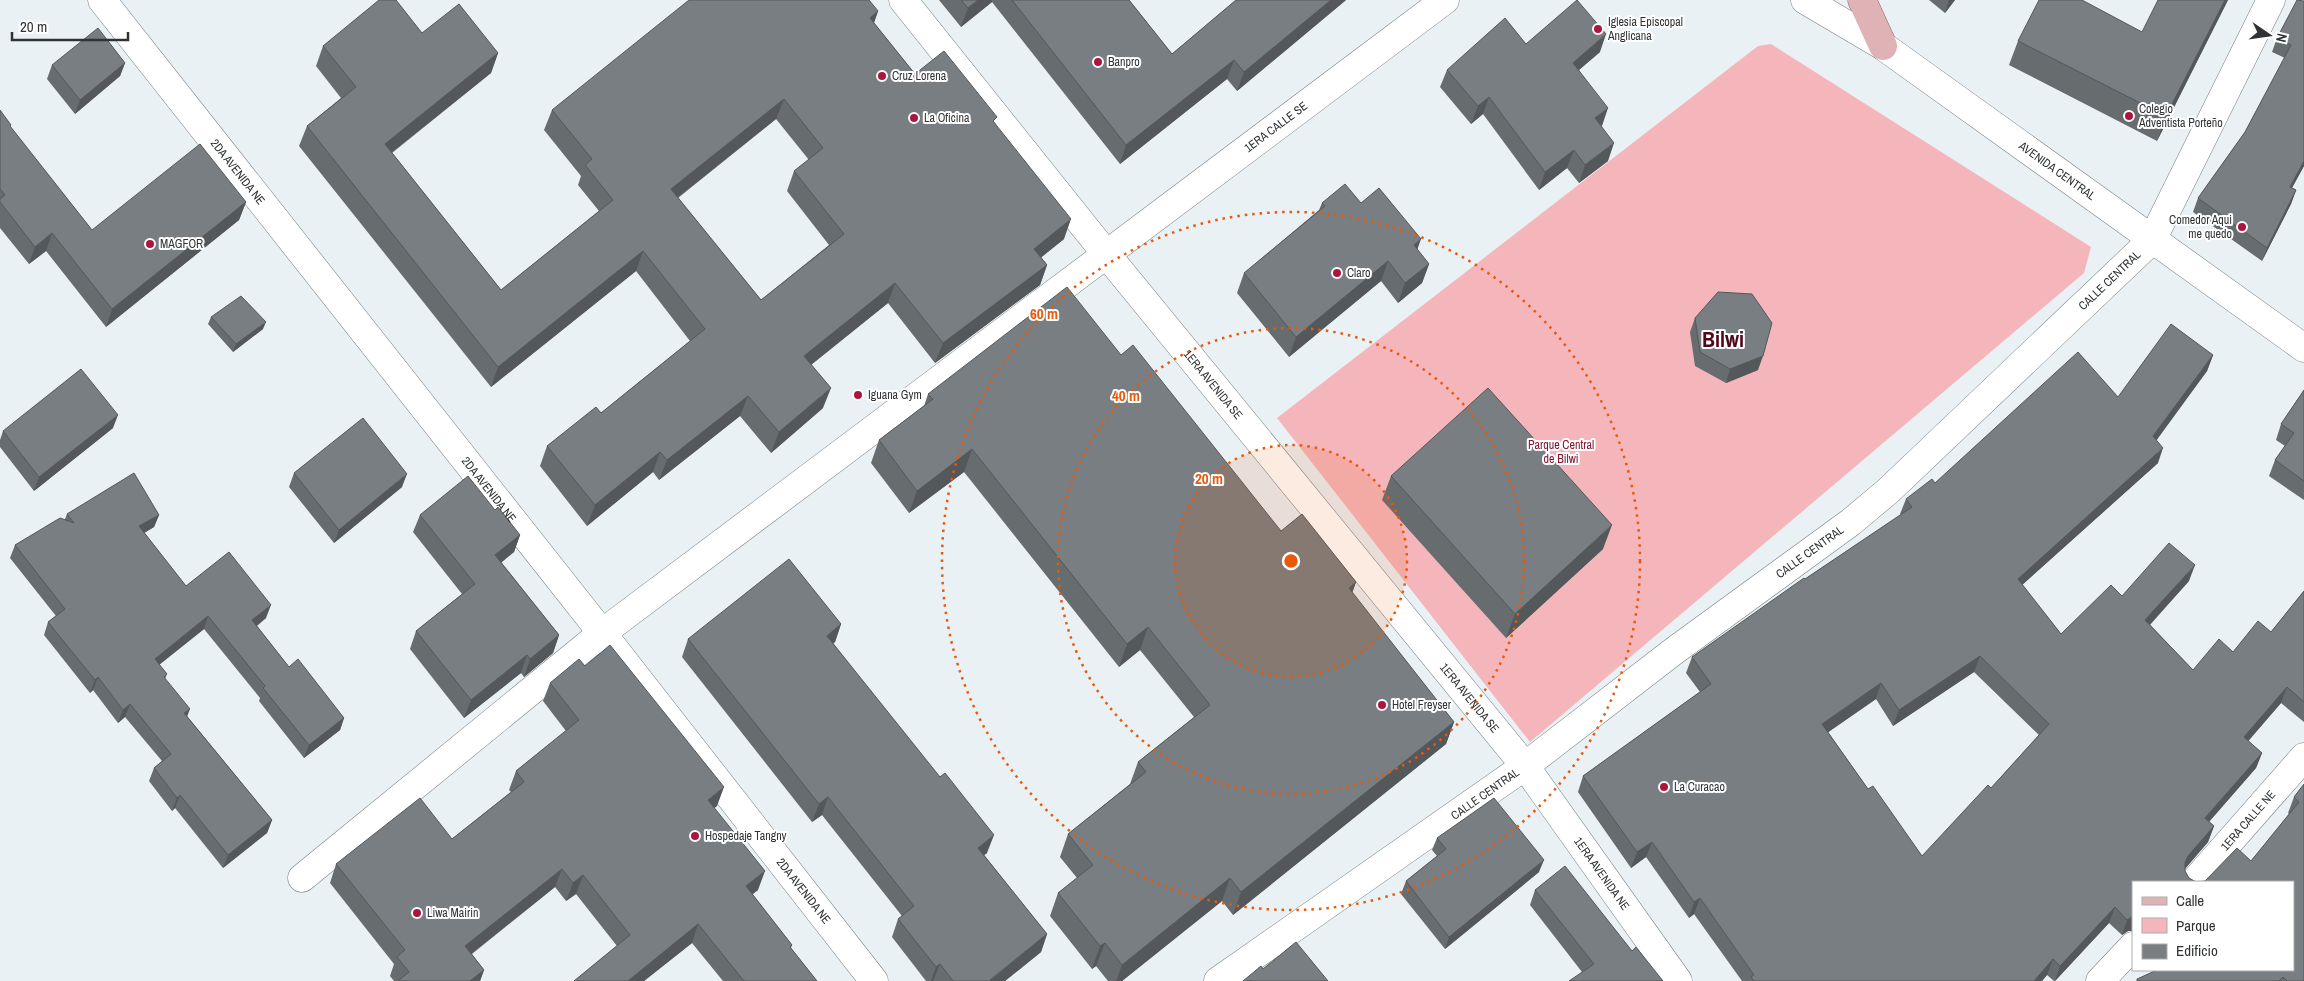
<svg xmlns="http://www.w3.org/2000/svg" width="2304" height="981" font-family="'Archivo Narrow',sans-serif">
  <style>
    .green { fill: #f5b6bb }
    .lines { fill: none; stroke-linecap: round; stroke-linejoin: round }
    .minor-casing { stroke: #787f81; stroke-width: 29 }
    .major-casing { stroke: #946469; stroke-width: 29 }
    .minor { stroke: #fff; stroke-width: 28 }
    .major { stroke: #dfb2b6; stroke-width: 28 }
    .wall { fill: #676c6f; fill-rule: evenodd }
    .shaded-wall { fill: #54585a }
    .building { fill: #787e81; stroke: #54585a; fill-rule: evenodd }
    .ring { fill: none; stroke: #e8590c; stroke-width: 2.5; stroke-dasharray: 2.5 5 }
    .poi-dot { fill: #ab163e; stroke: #fff; stroke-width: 2 }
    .labels { text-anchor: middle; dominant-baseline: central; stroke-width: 4; stroke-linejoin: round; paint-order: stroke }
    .poi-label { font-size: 12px; fill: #303334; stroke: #fff; text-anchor: start }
    .street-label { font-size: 12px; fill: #303334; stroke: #fff }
    .park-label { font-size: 12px; fill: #80172f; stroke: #fff }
    .town-label { font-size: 22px; font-weight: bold; fill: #4f091a; stroke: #fff }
    .centre { fill: #e8590c; stroke: #fff; stroke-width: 2.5 }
    .ring-label { font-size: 15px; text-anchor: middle; font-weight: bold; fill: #e8590c; stroke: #fff; stroke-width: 4; stroke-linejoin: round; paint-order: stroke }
  </style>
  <rect width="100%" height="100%" fill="#eaf1f4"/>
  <path class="green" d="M1771,44L2091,247L2084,273L1530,742L1277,418L1758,46Z"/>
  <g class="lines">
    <defs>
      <g id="minor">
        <path id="s1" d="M102,0L602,633L874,981"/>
        <path id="s2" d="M903,0L1107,255L1525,766L1678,981"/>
        <path id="s3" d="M1805,0L1883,46L2304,348"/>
        <path id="s4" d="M302,878L602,633L1445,0"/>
        <path id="s5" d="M2194,882L2304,757"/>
        <path id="s6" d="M1218,981L1525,766L1674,651L1851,522L1888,491L2152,240L2271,0"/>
        <path d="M2100,981L2133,946"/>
      </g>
      <path id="major" d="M1862,0L1883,46"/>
    </defs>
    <use href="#minor" class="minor-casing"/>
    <use href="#major" class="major-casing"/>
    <use href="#minor" class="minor"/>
    <use href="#major" class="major"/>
  </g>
  <path class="wall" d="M939,0H1129L1172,54L1236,0H1346L1237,91L1227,79L1120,164L992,2L961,27Z
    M1929,0H1955L1945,13Z
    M2228,0L2157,141L2009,65L2018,41L2142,32Z
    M2304,1V166L2292,188L2296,190L2291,204L2262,261L2193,212L2198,198L2245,132L2285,58L2272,52L2277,38Z
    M878,11L874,23L915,74L995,123L1064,239L1041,257L1047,265L1040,285L935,363L888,303L811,365L823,408L771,453L740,416L659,480L653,472L587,526L540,466L547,446L601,413L690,341L636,271L491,387L299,146L307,126L341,98L316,66L323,46L422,33L498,53L491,73L392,153L501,290L599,211L578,185L581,176L544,130L552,110ZM776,119L809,160L794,171L787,191L829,245L761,300L678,198Z
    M1526,44L1600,52L1579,70L1602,126L1608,161L1579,183L1567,168L1539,190L1483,114L1471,124L1440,87L1447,70Z
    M125,63L120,76L75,114L47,79L52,65Z
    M0,110L10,127L92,230L246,202L239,220L106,327L46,251L29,264L0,228Z
    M1322,203L1417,249L1429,264L1422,283L1398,303L1381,281L1289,357L1237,293L1244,273L1319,210Z
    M211,317L263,329L233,352L208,324Z
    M1695,318L1758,370L1726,383L1695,366L1690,332Z
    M1121,355L1281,531L1356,582L1352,593L1454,722L1446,744L1233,915L1222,901L1122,981H1108L1096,966L1092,969L1050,916L1058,893L1077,878L1060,857L1068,834L1130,784L1138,762L1194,717L1140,650L1119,667L964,472L909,513L871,463L879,440L924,406L928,394Z
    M2213,355L2207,371L2156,440L2158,463L2022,585L2061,634L2122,596L2189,581L2150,625L2193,670L2233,652L2271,632L2304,591V722L2281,703L2248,741L2262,753L2256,768L2209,822L2214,826L2208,842L2185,869V871L2189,878L2196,882L2205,881L2251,861L2289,814L2288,813L2294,797L2304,784V981H2136L2137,979L2293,970L2133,882L2128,931L2122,935L2109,923L2055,981H2054L2047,975L2042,981H1742L1694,914L1689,918L1646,857L1631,868L1578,792L1583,776L1700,692L1686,673L1692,657L1805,579L1901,515L1900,514L1906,499L1935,483L2118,397ZM1974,672L2039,735L1991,788L1922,856L1868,789L1828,732L1876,699L1893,726Z
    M2304,390V500L2269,476L2275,460L2285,446L2276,440L2281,424Z
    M113,428L34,491L0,447V440L3,431Z
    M294,473L402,487L334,543L289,487Z
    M1391,476L1603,549L1506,638L1382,500Z
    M495,510L520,535L514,552L501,562L559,635L553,653L524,677L521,673L464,718L410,649L416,631L462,594L413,532L420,515Z
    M67,514L159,515L154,527L144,533L186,586L266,618L257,626L289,667L344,718L340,730L304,758L259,701L260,698L204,629L159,665L167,674L165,679L187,716L272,820L267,833L223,868L175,808L172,811L149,781L154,768L162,761L125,717L118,723L93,690L90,693L44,635L48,622L56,616L10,558L15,545L65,519Z
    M841,624L835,642L833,643L987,853L984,855L1047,934L1041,952L1005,981H926L892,937L898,919L902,916L822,815L812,822L682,657L688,639Z
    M585,666L717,806L714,808L758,890L752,894L792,945L791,948L817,981H723L692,943L644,981H574L617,946L576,894L566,901L555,887L472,954L484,970L480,981H394L390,976L394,964L330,883L336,864L452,839L511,792L509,790L516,771L566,731L543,701L550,683Z
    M1437,838L1539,872L1445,949L1401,894L1406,881L1437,856L1432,850Z
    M1535,890L1632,951L1582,972L1530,905Z"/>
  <path class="shaded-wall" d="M978,0H992V2L961,27L968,8Z
    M1331,0H1346L1237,91L1244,72Z
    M1949,0H1955L1945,13Z
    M2225,0H2228L2157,141L2166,116Z
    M878,11L871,31L870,18Z
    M1606,34L1600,52L1567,80L1573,63Z
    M498,53L491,73L377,164L385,144Z
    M1234,60L1227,79L1120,164L1126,145Z
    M125,63L120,76L75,114L80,100Z
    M1489,97L1483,114L1471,124L1478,106Z
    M784,99L776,119L663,209L671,189Z
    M1608,108L1602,126L1595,118Z
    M1614,143L1608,161L1579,183L1585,165Z
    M1574,150L1567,168L1539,190L1545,172Z
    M2304,161V166L2285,200L2290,187Z
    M2296,190L2291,204L2262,261L2267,248Z
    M246,202L239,220L106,327L112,309Z
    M1071,219L1064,239L1027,269L1034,249Z
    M52,233L46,251L29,264L35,247Z
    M1421,239L1414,259V245Z
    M643,251L636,271L491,387L498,367Z
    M1388,261L1381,281L1289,357L1296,337Z
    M1429,264L1422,283L1398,303L1405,283Z
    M1047,265L1040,285L935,363L943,343Z
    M895,283L888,303L797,376L804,356Z
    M266,322L263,329L233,352L236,344Z
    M2213,355L2207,371L2148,452L2153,436Z
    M1763,356L1758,370L1726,383L1730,369Z
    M831,388L823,408L771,453L779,432Z
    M748,396L740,416L659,480L667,460Z
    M118,415L113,428L34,491L39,477Z
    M2163,448L2158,463L2012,594L2018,579Z
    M972,449L964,472L909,513L917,491Z
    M660,452L653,472L587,526L595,505Z
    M407,474L402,487L334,543L339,530Z
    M159,515L154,527L134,539L139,526Z
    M1612,525L1603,549L1506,638L1515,614Z
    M520,535L514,552L489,573L495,555Z
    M2195,565L2189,581L2139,636L2145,620Z
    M1356,582L1348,605L1349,588Z
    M271,605L266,618L247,633L252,620Z
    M208,616L204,629L150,672L155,659Z
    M841,624L835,642L820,654L827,636Z
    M1148,627L1140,650L1119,667L1127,644Z
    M559,635L553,653L524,677L530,659Z
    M527,655L521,673L464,718L471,700Z
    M1980,656L1974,672L1893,726L1899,710Z
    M98,677L93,690L90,693L95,680Z
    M1881,683L1876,699L1817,740L1822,724Z
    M2287,687L2281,703L2238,753L2244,737Z
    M130,704L125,717L118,723L123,710Z
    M190,709L185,722L184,713Z
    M344,718L340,730L304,758L309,745Z
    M1454,722L1446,744L1233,915L1241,892Z
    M2262,753L2256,768L2199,833L2205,818Z
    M724,787L717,806L701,818L708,800Z
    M180,795L175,808L172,811L177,798Z
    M828,797L822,815L812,822L819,804Z
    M272,820L267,833L223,868L228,855Z
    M2214,826L2208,842L2182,872L2185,863L2188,856Z
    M994,835L987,853L971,865L978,848Z
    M1652,842L1646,857L1631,868L1637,852Z
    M1544,860L1539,872L1445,949L1449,937Z
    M562,869L555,887L458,964L465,946Z
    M765,871L758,890L739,905L746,886Z
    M583,875L576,894L566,901L573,883Z
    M1230,878L1222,901L1122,981H1116L1122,965Z
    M1700,898L1694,914L1689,918L1694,902Z
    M2115,907L2109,923L2055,981L2060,966Z
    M2133,916V931H2128L2122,935L2127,920Z
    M698,924L692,943L644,981H628Z
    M1047,934L1041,952L1005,981H990Z
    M1105,943L1096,966L1092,969L1100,946Z
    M2053,959L2047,975L2042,981H2034Z
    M940,964L933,981H931L936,967Z
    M484,970L480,981H470Z"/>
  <path class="building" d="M379,0H396L422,33L459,4L498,53L385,144L501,290L613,200L585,165L592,159L552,110L689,0H869L878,11L870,18L915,74L944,51L997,117L993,121L1071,219L1034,249L1047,265L943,343L895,283L804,356L831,388L779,432L748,396L667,460L660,452L595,505L547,446L596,407L601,413L705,329L643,251L498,367L307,126L356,87L323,46ZM784,99L823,148L794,171L844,234L761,300L671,189Z
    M961,0H978L968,8Z
    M1012,0H1129L1172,54L1236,0H1331L1244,72L1234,60L1126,145Z
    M1577,0L1606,34L1573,63L1608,108L1595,118L1614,143L1585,165L1574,150L1545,172L1489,97L1478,106L1447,70L1505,18L1526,44Z
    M2039,0H2082L2142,32L2158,0H2225L2166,116L2018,41Z
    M2297,0L2304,1V161L2290,187L2296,190L2267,248L2198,198L2245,132L2291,45L2277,38Z
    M98,28L125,63L80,100L52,65Z
    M0,110L11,125L10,126L92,230L200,144L246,202L112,309L52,233L35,247L0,202V199L5,195L0,189Z
    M1345,184L1361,203L1379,188L1421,239L1414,245L1429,264L1405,283L1388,261L1296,337L1244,273L1325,206L1322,203Z
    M1067,287L1121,355L1133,345L1281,531L1302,514L1356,582L1349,588L1454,722L1241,892L1230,878L1122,965L1105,943L1100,946L1058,893L1093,865L1068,834L1146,772L1138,762L1210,705L1148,627L1127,644L972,449L917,491L879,440L933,399L928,394Z
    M1718,292L1752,294L1772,323L1763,356L1730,369L1700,352L1695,318Z
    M241,296L266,322L236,344L211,317Z
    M2171,324L2213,355L2153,436L2163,448L2018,579L2061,634L2111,585L2122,596L2169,543L2195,565L2145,620L2193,670L2219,639L2233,652L2258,621L2271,632L2304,591V702L2287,687L2244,737L2262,753L2205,818L2214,826L2188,856L2185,863V871L2189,878L2196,882L2205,881L2237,848L2251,861L2299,802L2294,797L2304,784V981H2287L2283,977L2279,981H2138L2137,979L2157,970H2293V882H2133V916L2127,920L2115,907L2060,966L2053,959L2034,981H1754L1751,977L1754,975L1700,898L1694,902L1652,842L1637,852L1583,776L1711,684L1692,657L1804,578L1805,579L1912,507L1906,499L1932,479L1935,483L2078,352L2118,397ZM1980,656L2049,724L1991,788L1988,785L1922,856L1873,786L1868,789L1822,724L1881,683L1899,710Z
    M81,369L118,415L39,477L3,431Z
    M1488,388L1612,525L1515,614L1391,476Z
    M2304,390V481L2275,460L2294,433L2281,424Z
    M363,418L407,474L339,530L294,473Z
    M134,473L159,515L139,526L186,586L229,552L271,605L252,620L289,667L298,659L344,718L309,745L263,688L265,686L208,616L155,659L167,674L164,677L190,709L184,713L272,820L228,855L180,795L177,798L154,768L171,754L130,704L123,710L98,677L95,680L48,622L65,609L15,545L60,518L74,523L67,514Z
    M468,476L495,510L498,507L520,535L495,555L559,635L530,659L527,655L471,700L416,631L475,584L420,515Z
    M789,559L841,624L827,636L940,777L945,773L994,835L978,848L1047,934L990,980L991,981H953L940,964L936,967L898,919L914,906L828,797L819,804L688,639Z
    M610,645L724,787L708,800L765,871L746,886L792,945L790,947L817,981H744L698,924L628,981H574L630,935L583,875L573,883L562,869L465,946L484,970L470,981H398L409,972L397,957L405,950L336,864L420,798L452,839L524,782L516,771L579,720L550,683L579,659L585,666Z
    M1494,798L1544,860L1449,937L1406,881L1446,849L1437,838Z
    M1565,866L1632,951L1636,947L1663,981H1569L1594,964L1535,890Z
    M1296,942L1328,981H1243L1261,966L1263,969Z"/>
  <circle cx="1291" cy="561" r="116" fill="#e8590c" fill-opacity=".12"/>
  <g class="ring">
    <circle cx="1291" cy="561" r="116"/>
    <circle cx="1291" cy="561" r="233"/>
    <circle cx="1291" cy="561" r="349"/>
  </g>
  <g class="poi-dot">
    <circle cx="1598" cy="29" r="5"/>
    <circle cx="1098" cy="62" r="5"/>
    <circle cx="882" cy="76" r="5"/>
    <circle cx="2129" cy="116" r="5"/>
    <circle cx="914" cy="118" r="5"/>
    <circle cx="2242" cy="227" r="5"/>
    <circle cx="150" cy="244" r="5"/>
    <circle cx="1337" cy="273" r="5"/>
    <circle cx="858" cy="395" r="5"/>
    <circle cx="1382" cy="705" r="5"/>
    <circle cx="1664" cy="787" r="5"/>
    <circle cx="695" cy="836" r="5"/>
    <circle cx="417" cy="913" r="5"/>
  </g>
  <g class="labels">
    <g class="poi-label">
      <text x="1608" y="22">Iglesia Episcopal<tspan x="1608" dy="14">Anglicana</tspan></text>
      <text x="1108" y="62">Banpro</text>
      <text x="892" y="76">Cruz Lorena</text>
      <text x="2139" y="109">Colegio<tspan x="2139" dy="14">Adventista Porteño</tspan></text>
      <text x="924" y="118">La Oficina</text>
      <text x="2232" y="220" text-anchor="end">Comedor Aqui<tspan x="2232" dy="14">me quedo</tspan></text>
      <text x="160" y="244">MAGFOR</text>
      <text x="1347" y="273">Claro</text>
      <text x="868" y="395">Iguana Gym</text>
      <text x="1392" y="705">Hotel Freyser</text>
      <text x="1674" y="787">La Curacao</text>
      <text x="705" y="836">Hospedaje Tangny</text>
      <text x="427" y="913">Liwa Mairin</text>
    </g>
    <g class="street-label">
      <text stroke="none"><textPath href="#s4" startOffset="1230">1ERA CALLE SE</textPath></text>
      <text stroke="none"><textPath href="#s3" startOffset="305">AVENIDA CENTRAL</textPath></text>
      <text stroke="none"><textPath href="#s1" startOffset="219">2DA AVENIDA NE</textPath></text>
      <text stroke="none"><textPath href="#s6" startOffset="1136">CALLE CENTRAL</textPath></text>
      <text stroke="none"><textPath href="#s2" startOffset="494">1ERA AVENIDA SE</textPath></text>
      <text stroke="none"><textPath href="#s1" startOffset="624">2DA AVENIDA NE</textPath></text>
      <text stroke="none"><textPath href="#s6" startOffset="731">CALLE CENTRAL</textPath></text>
      <text stroke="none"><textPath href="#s2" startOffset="899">1ERA AVENIDA SE</textPath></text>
      <text stroke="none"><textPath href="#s6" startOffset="326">CALLE CENTRAL</textPath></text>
      <text stroke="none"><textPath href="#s5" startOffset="82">1ERA CALLE NE</textPath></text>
      <text stroke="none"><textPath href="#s2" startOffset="1119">1ERA AVENIDA NE</textPath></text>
      <text stroke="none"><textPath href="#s1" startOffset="1134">2DA AVENIDA NE</textPath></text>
    </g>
    <g class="park-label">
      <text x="1561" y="445">Parque Central<tspan x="1561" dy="14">de Bilwi</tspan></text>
    </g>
    <g class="town-label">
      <text x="1723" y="339">Bilwi</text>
    </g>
  </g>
  <circle cx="1291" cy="561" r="8" class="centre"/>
  <g class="ring-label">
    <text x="1044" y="319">60 m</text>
    <text x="1126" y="401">40 m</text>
    <text x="1209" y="484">20 m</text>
  </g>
  <rect x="2132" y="881" width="162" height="90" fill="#ffffff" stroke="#acadae"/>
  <rect x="2142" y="897" width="25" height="8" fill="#dfb2b6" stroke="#acadae"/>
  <text x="2176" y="906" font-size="15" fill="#303334">Calle</text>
  <rect x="2142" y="918" width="25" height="15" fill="#f5b6bb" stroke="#acadae"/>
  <text x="2176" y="931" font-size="15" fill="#303334">Parque</text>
  <rect x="2142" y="944" width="25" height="15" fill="#787e81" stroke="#acadae"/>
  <text x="2176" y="956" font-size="15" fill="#303334">Edificio</text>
  <g transform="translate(2269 35) rotate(103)" stroke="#ffffff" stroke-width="4" paint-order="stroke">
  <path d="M0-4L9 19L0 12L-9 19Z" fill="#303334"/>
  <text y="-8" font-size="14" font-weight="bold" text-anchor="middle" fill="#303334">N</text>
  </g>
  <path d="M12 32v8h116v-8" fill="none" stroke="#303334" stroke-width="2.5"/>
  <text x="20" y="32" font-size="15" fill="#303334" stroke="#ffffff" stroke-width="4" paint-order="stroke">20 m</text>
</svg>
